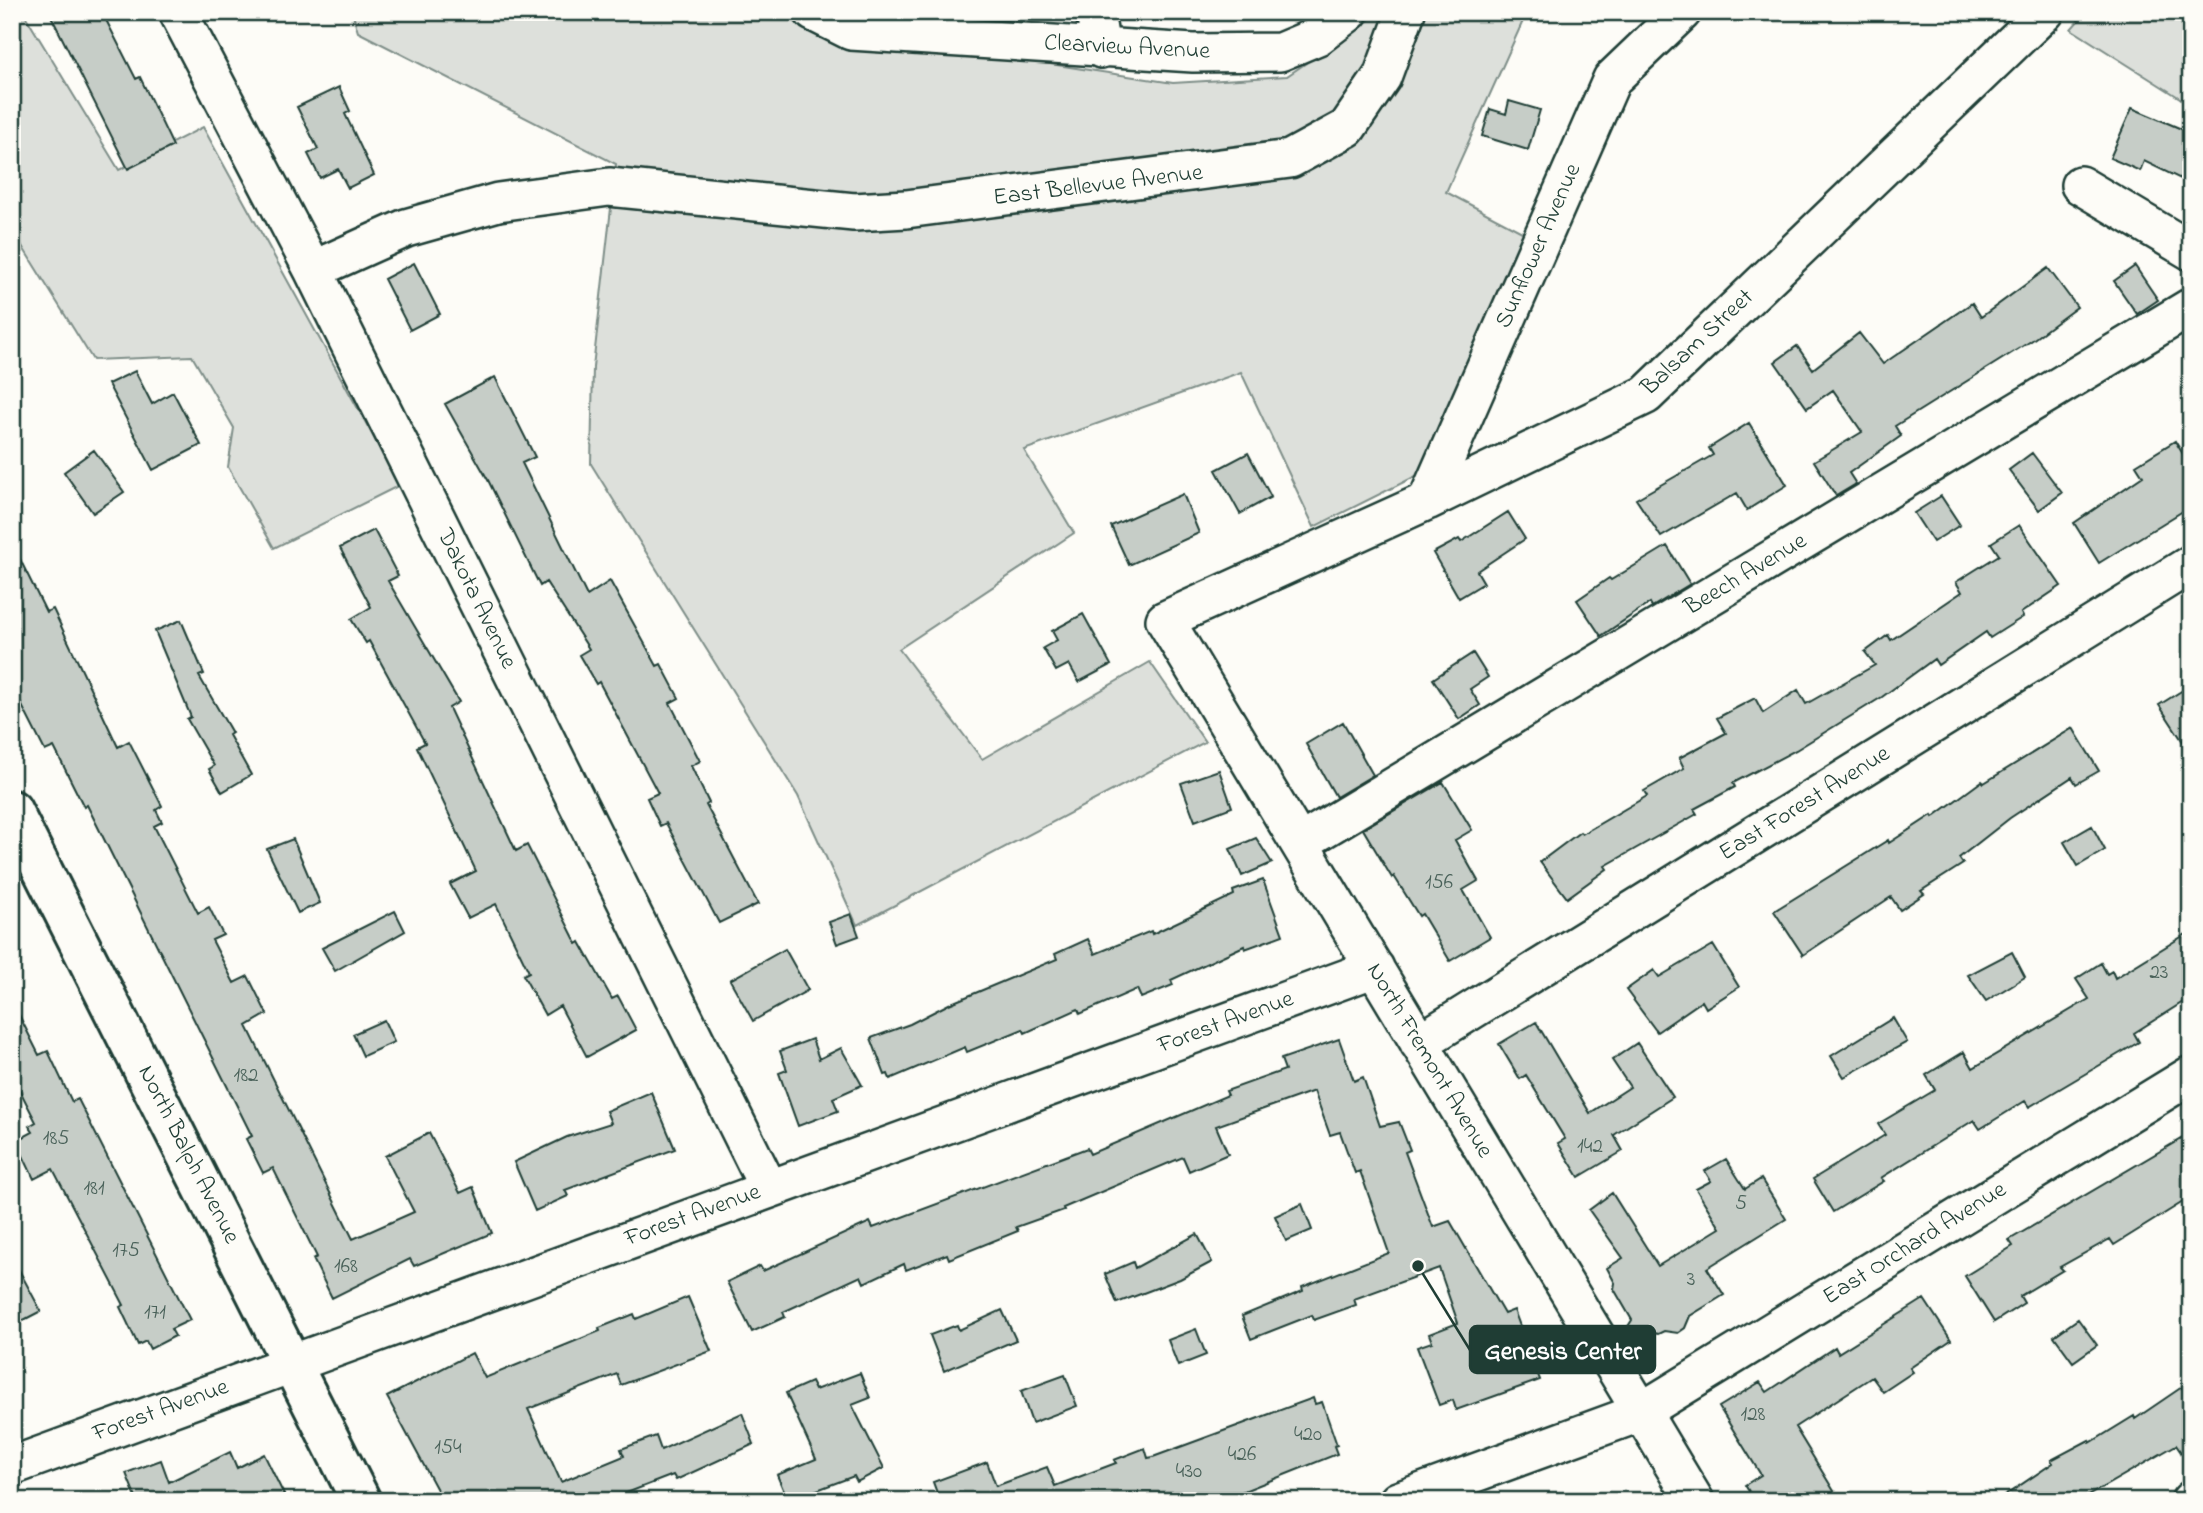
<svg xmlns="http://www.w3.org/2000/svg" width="2203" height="1513" font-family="'Indie Flower',sans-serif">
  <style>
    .green { fill: #dde0db; stroke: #7e8e88; stroke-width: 2 }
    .building { fill: #c6cdc7; stroke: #1f3d34; stroke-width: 2 }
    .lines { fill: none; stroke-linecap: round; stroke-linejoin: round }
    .street-casing { stroke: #1f3d34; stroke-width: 42 }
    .secondary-casing { stroke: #1f3d34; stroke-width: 44 }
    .street { stroke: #fdfcf7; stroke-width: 37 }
    .secondary { stroke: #fdfcf7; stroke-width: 38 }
    .labels { text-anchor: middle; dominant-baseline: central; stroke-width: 5; stroke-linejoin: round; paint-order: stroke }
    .number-label { font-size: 21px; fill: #496159 }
    .street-label { font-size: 24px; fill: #1f3d34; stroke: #fdfcf7 }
    .leader { fill: none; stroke: #1f3d34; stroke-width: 2.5 }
    .callout-dot { fill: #1f3d34; stroke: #fdfcf7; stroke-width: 2.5 }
    .callout { fill: #1f3d34; stroke: #1f3d34; stroke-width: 2.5 }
    .callout-label { font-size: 26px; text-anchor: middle; font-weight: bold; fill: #fff }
  </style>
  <rect width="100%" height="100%" fill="#fdfcf7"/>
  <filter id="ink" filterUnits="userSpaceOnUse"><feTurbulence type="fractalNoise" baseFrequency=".0143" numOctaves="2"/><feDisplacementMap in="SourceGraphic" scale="14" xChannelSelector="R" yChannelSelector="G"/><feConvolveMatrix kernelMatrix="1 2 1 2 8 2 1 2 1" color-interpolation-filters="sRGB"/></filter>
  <g filter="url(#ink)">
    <path class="green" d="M12,12H23L119,170L203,127L400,485L274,548L228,467L234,428L192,356L93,360L12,230Z
      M352,12H792L804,26L1173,83L1287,76L1381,12H1527L1446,192L1524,233L1418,475L1314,527L1241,372L1024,450L1074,533L899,649L982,759L1150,662L1205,742L857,925L798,796L591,464L593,367L616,164L358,32Z
      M2086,12H2191V105L2071,29Z"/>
    <path class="building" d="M49,12H102L136,79L140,77L173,146L128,169Z
      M339,87L350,111L345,114L374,175L348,188L338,169L320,178L308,154L318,149L297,107Z
      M1509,101L1540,110L1528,150L1482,136L1490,109L1506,114Z
      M2132,108L2191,133V184L2144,161L2140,171L2110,158Z
      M414,263L440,314L410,330L384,279Z
      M2135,266L2158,300L2137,314L2114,281Z
      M2048,268L2077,307L2031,341L1895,426L1901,436L1849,473L1856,484L1836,496L1814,461L1862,432L1833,390L1807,408L1775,362L1797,346L1813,369L1859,333L1883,364L1972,303L1981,317Z
      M135,371L152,404L173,392L201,445L153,470L108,384Z
      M495,377L535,457L522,463L587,596L610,581L657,666L661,664L679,698L670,703L700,761L691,766L709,803L706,805L758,904L719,923L666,823L660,826L647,798L658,793L599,682L596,684L579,655L589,649L546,582L540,586L488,480L445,404Z
      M1749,423L1787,485L1747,510L1737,493L1661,537L1636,499L1713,455L1709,448Z
      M2175,441L2191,467V506L2099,563L2074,523L2143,476L2136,465Z
      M94,450L124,492L93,513L64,472Z
      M1248,453L1271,497L1240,514L1216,470Z
      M2032,453L2062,493L2039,510L2009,470Z
      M1183,494L1199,533L1129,565L1111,526Z
      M1941,496L1960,525L1933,542L1914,513Z
      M1508,512L1525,539L1477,571L1484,583L1459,598L1433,553L1459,539L1461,542Z
      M2019,525L2061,586L2021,613L2023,617L1990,638L1986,632L1938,665L1934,659L1882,697L1796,750L1733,783L1735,787L1694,809L1697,814L1605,866L1607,869L1567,898L1540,862L1580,832L1582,834L1647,796L1644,791L1684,768L1679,758L1726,733L1717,718L1755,698L1763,713L1798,690L1806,704L1875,665L1865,652L1888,635L1891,640L1962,592L1956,582L1999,555L1991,543Z
      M374,530L398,576L388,581L459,702L449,708L516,851L527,845L577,944L580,942L612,999L618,996L636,1030L587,1057L560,1006L545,1015L523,975L529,972L496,904L468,918L450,884L476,871L417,747L425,743L369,641L366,643L351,619L371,607L340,548Z
      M12,543L46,612L53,609L118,747L129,741L162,806L156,810L162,822L154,826L198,913L209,907L223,935L212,940L234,983L248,976L267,1014L247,1026L353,1239L414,1212L385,1156L429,1133L460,1193L473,1187L492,1233L414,1266L410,1259L332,1298L313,1259L317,1257L273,1168L263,1173L246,1139L252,1136L87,805L84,807L54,747L45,751L12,686Z
      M1667,546L1690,584L1652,607L1650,603L1601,636L1577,600L1609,578L1611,580Z
      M1083,614L1111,665L1079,682L1069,664L1056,671L1043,648L1057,640L1052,631Z
      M181,620L204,674L199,676L232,733L229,735L251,775L222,792L209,769L214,766L187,719L191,717L155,631Z
      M1473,653L1488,677L1470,689L1480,705L1459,719L1433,679Z
      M2191,685V754L2159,705Z
      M1343,722L1373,775L1336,797L1306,744Z
      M2073,728L2099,771L2076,784L2072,777L2010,818L1959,858L1963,864L1921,891L1924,894L1900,910L1891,897L1803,955L1774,911L1888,840L1889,843L1932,815L1933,817L1982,781L1984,783Z
      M1219,770L1232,807L1195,821L1181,783Z
      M1443,782L1472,830L1455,840L1478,881L1463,890L1490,937L1450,961L1422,914L1419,916L1394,876L1392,878L1363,829Z
      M2092,826L2105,850L2078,866L2064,842Z
      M1256,838L1272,863L1242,876L1230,849Z
      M293,839L320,903L298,913L267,849Z
      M1263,880L1283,935L1245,949L1244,946L1171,980L1173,985L1141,998L1137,989L1080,1014L1078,1009L1025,1033L1023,1029L967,1052L965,1047L890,1079L888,1074L885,1075L871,1038L910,1024L949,1004L1057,959L1055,954L1088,939L1095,954L1151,931L1152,934L1234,895L1233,891Z
      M395,911L405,931L335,971L322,948Z
      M851,914L859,936L837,944L829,922Z
      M2191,931V997L2134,1033L2139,1042L2029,1107L2025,1101L1980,1129L1974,1120L1881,1178L1884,1181L1833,1212L1813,1179L1885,1135L1878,1124L1935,1090L1926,1075L1964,1052L1973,1068L2089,999L2076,979L2101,963L2107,974L2112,971L2115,978Z
      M1713,945L1739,987L1706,1008L1702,1001L1657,1032L1626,990L1654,970L1659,977Z
      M785,949L808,990L753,1021L730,980Z
      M2012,952L2025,977L1986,1001L1968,975Z
      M12,1001L39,1055L48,1051L72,1102L78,1099L190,1320L171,1329L175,1336L150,1349L146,1341L138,1345L120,1307L124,1305L53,1169L34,1179L16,1141L33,1132L29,1126L36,1122L12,1075Z
      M1893,1018L1907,1042L1844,1077L1831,1056Z
      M384,1020L394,1042L363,1056L353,1034Z
      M1536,1022L1590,1113L1630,1087L1612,1060L1637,1043L1673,1097L1614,1135L1623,1151L1579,1177L1558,1143L1565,1139L1526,1075L1520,1079L1499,1044Z
      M812,1039L819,1059L841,1048L862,1085L833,1098L838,1111L798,1126L779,1073L787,1070L780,1051Z
      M1339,1039L1354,1081L1363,1077L1380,1126L1399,1122L1410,1150L1405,1152L1433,1227L1450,1221L1504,1314L1514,1310L1540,1380L1456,1410L1453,1400L1439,1405L1417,1347L1432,1342L1429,1334L1458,1323L1439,1268L1354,1299L1356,1305L1314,1320L1312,1315L1251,1339L1242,1316L1303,1291L1302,1287L1389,1253L1360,1171L1355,1173L1340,1132L1330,1135L1314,1091L1216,1126L1228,1154L1189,1171L1183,1157L1063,1208L1064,1210L1016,1227L1018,1231L949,1259L947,1254L906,1270L904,1264L864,1283L861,1276L783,1312L785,1317L752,1332L727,1282L760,1266L763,1271L870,1222L873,1228L1087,1148L1090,1154L1228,1095L1226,1091L1285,1070L1281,1059Z
      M651,1092L675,1149L565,1190L568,1196L535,1211L514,1162L567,1137L611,1123L606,1111Z
      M2191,1133V1197L2114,1245L2110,1239L2060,1267L2063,1270L2020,1296L2024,1303L1994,1322L1965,1276L2013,1246L2009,1240Z
      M1726,1159L1745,1189L1761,1179L1786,1219L1707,1268L1724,1295L1690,1316L1685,1328L1678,1333L1664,1331L1658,1334L1627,1328L1632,1320L1614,1289L1615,1283L1607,1268L1623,1258L1589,1210L1612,1193L1658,1266L1720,1228L1696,1189L1711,1181L1705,1171Z
      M1302,1204L1312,1230L1286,1241L1275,1216Z
      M1197,1234L1212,1262L1180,1279L1117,1303L1105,1274L1133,1262L1135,1268Z
      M12,1257L41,1311L12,1326Z
      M688,1297L711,1351L621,1385L617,1374L528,1409L561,1482L624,1456L621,1449L656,1436L661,1450L742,1413L754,1444L676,1480L673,1475L606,1501H443L387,1397L472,1353L485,1378L600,1331L599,1328L634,1314L636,1319Z
      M1924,1299L1951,1340L1910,1368L1913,1372L1883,1392L1872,1377L1795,1427L1840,1501H1755L1745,1485L1761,1475L1719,1407L1760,1382L1767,1392L1835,1347L1838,1353Z
      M1002,1310L1016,1340L944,1371L930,1335L957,1325L959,1330Z
      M2078,1319L2097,1345L2073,1362L2054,1336Z
      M1196,1329L1206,1355L1178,1366L1168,1340Z
      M860,1373L870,1398L852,1405L884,1468L857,1482L854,1476L788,1501L777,1475L816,1459L786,1393L811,1382L815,1390Z
      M1065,1375L1077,1406L1032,1423L1021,1391Z
      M2182,1387L2191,1399V1467L2176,1445L2079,1501H1997L2053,1463L2051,1460L2089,1440L2090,1443L2134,1416L2135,1419Z
      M1313,1398L1315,1404L1322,1402L1337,1445L1334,1446L1337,1454L1234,1495L1232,1492L1208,1501H940L933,1482L987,1462L996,1486L1047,1467L1055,1486L1116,1463L1114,1460L1145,1448L1148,1458L1153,1457Z
      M230,1452L237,1468L264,1454L287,1501H130L136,1498L126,1473L161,1460L169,1482Z"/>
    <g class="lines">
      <defs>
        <path id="street" d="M178,12L313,270L769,1189
          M813,12L851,31L1193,53L1280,52L1318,36L1349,12
          M1095,12L1101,49
          M2080,185L2191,251
          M313,270L406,228L498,202L609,187L854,212L906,209L1290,159L1347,128L1382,77L1406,12
          M1427,501L1612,79L1682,12
          M1300,843L2191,307
          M1419,1043L2191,564
          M12,1466L1375,968
          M1398,1501L1639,1413L2191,1075
          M1695,1501L1165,620L1427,501L1646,395L2045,12
          M2190,1501L2191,1500"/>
        <path id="secondary" d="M12,810L361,1501"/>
      </defs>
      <use href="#street" class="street-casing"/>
      <use href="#secondary" class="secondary-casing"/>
      <use href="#street" class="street"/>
      <use href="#secondary" class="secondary"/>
    </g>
  </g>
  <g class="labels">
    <g class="number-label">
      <text x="1439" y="883">156</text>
      <text x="2159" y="973">23</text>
      <text x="246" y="1076">182</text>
      <text x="56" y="1139">185</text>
      <text x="1590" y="1147">142</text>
      <text x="94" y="1189">181</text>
      <text x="1741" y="1204">5</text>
      <text x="126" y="1251">175</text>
      <text x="346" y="1267">168</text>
      <text x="1691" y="1280">3</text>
      <text x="155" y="1313">171</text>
      <text x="1753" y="1415">128</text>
      <text x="1308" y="1435">420</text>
      <text x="448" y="1448">154</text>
      <text x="1242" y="1455">426</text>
      <text x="1189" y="1472">430</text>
    </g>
    <g class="street-label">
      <text transform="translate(1127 48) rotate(3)">Clearview Avenue</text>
      <text transform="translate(1098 186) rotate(-7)">East Bellevue Avenue</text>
      <text transform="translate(1539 246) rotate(-66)">Sunflower Avenue</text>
      <text transform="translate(1698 343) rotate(-43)">Balsam Street</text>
      <text transform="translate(1746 575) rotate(-31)">Beech Avenue</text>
      <text transform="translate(476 599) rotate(64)">Dakota Avenue</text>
      <text transform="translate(1805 804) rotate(-32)">East Forest Avenue</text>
      <text transform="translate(1226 1023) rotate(-20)">Forest Avenue</text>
      <text transform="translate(1429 1061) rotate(59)">North Fremont Avenue</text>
      <text transform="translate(188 1155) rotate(63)">North Balph Avenue</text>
      <text transform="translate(693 1216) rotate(-20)">Forest Avenue</text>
      <text transform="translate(1915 1244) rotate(-32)">East Orchard Avenue</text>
      <text transform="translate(161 1411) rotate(-20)">Forest Avenue</text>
    </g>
  </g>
  <path class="leader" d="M1418 1266L1470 1350"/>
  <circle class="callout-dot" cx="1418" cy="1266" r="7"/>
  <rect class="callout" x="1470" y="1326" width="185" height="47" rx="7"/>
  <g class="callout-label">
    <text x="1563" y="1359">Genesis Center</text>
  </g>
  <rect width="2203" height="1513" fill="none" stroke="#fdfcf7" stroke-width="42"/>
  <rect x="21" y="21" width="2161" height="1471" fill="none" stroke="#1f3d34" stroke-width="2.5" filter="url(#ink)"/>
</svg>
